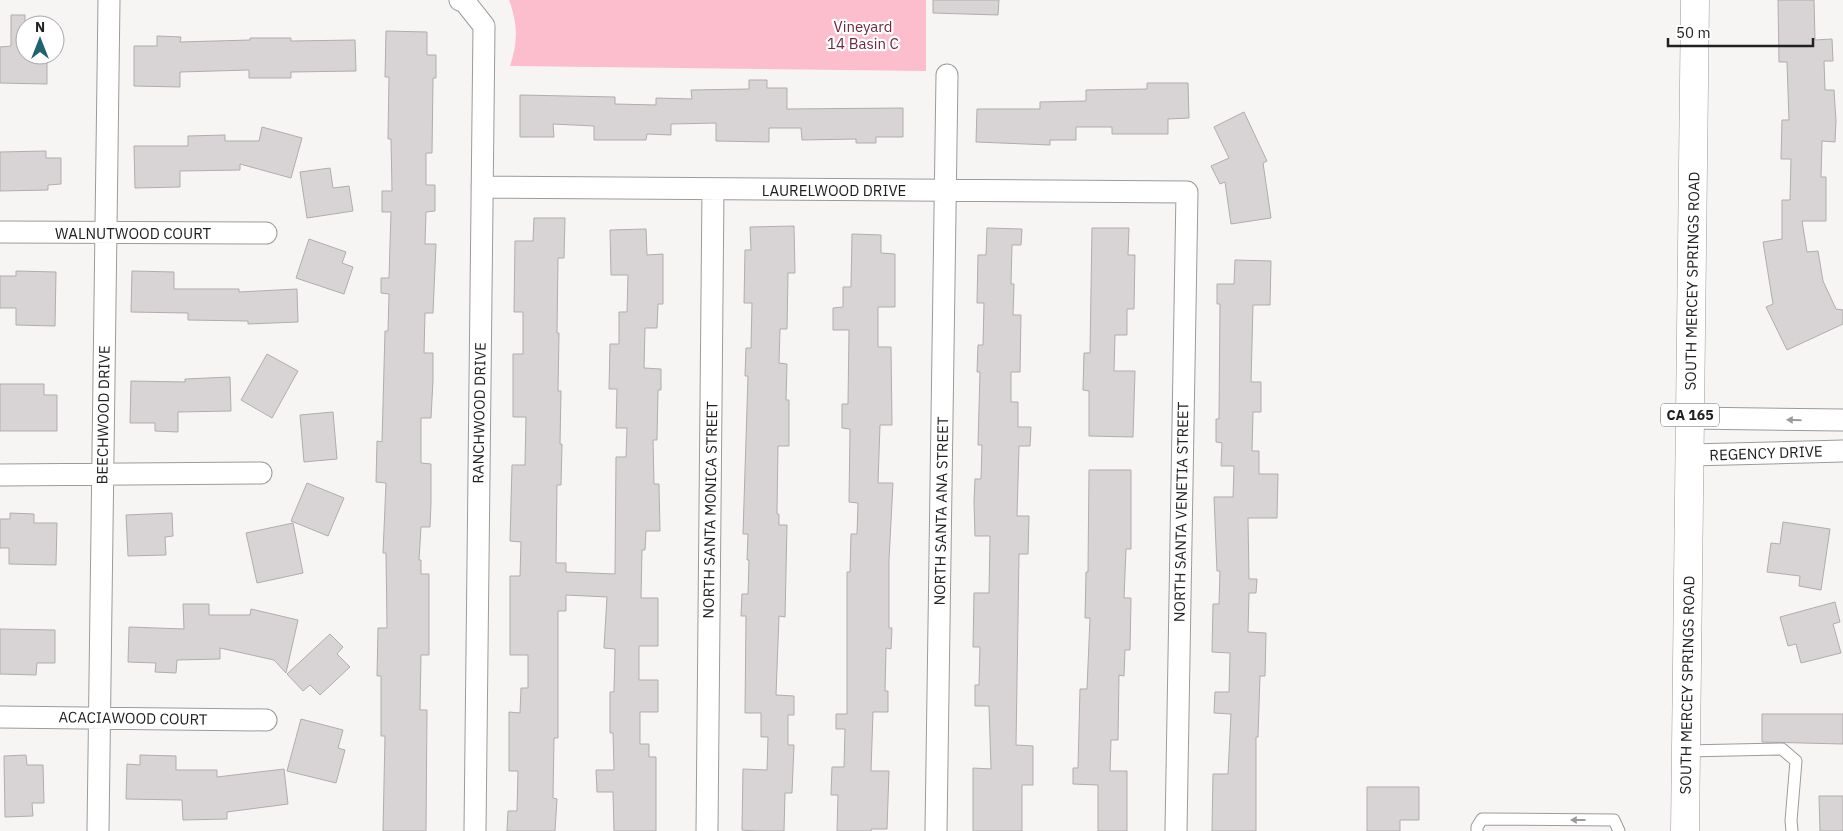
<svg xmlns="http://www.w3.org/2000/svg" width="1843" height="831" font-family="'IBM Plex Sans',sans-serif">
  <style>
    .green { fill: #fcbdcc }
    .building { fill: #d8d4d5; stroke: #b0adae }
    .lines { fill: none; stroke-linecap: round; stroke-linejoin: round }
    .lane-casing { stroke: #9d9a9a; stroke-width: 13 }
    .street-casing { stroke: #9d9a9a; stroke-width: 23 }
    .primary-casing { stroke: #9d9a9a; stroke-width: 29 }
    .lane { stroke: #fff; stroke-width: 11 }
    .street { stroke: #fff; stroke-width: 21 }
    .primary { stroke: #fff; stroke-width: 28 }
    .oneway { fill: #9c9b9b }
    .labels { text-anchor: middle; dominant-baseline: central; stroke-width: 4.5; stroke-linejoin: round; paint-order: stroke }
    .shield { fill: #fff; stroke: #646464; stroke-width: 1 }
    .shield-label { font-size: 14px; font-weight: bold; fill: #222121 }
    .park-label { font-size: 15px; fill: #6f263e; stroke: #fff }
    .street-label { font-size: 15px; fill: #222121; stroke: #fff }
  </style>
  <rect width="100%" height="100%" fill="#f7f4f4"/>
  <path class="green" d="M509,0H926V71L510,66C518,42 518,24 509,0Z"/>
  <path class="building" d="M933,0H999L998,15L933,13Z
    M1778,0H1814L1815,40L1832,39L1833,61H1824L1825,90H1834L1836,121L1835,142L1822,141L1821,177H1826V221H1802L1807,252L1818,251L1823,281L1836,309L1843,310V324L1787,350L1766,307L1773,304L1763,242L1782,239V200H1790L1791,159H1781L1782,120H1789L1787,62H1779Z
    M11,15H25V55H47V84L0,83V47L11,46Z
    M386,31L427,32V55H436V78H433L432,153H426V185H435V211L426,212L425,244H436L433,313H425L424,353H433V380L431,418H421V463L431,464V503L430,527H421L419,560H421V574H429V655H421L420,710H427L426,831H383L385,736H381V676H377L378,628H387L386,553H383L386,483L376,482L377,441L382,442L385,331H388L389,294L381,293V278H389L391,212H382V191H392L391,139H388L389,77H385Z
    M157,36L181,37L180,42L250,40V38H291V41L355,40L356,71L291,72V78H249V70L180,72V87L134,86V46H157Z
    M749,80H767V88H787V109L903,108V137H876V143H856V139L802,140L801,128H769V142L716,141V123L671,124V135L647,134L646,140H594V126L553,124L554,137H520V95L615,97V104L656,105V98L692,99L691,90L749,89Z
    M1147,83H1188L1189,118L1168,119V134H1112V127H1076V140H1050V145L976,142L977,109H1040V102L1086,101V90L1147,89Z
    M1244,112L1267,161L1263,163L1271,218L1231,224L1225,182L1220,184L1211,166L1229,158L1214,127Z
    M262,127L302,138L291,178L240,164V170L180,171V187L135,188L134,146H188V136L225,135V141H259Z
    M46,151V158H61V184L48,185V190L0,191V152Z
    M330,168L333,188L349,186L353,211L307,218L300,172Z
    M534,218H565L564,258H558L557,333H559L558,391H561L560,444H562L561,485H557L556,563H566V572L615,574L616,457H626L627,428H616L617,389H609L610,344H619V312H627L628,275H611L610,230L646,229L647,255L663,254V304H658L657,328H645L644,368L661,369V390H658L657,440H653L654,484H659L660,531H646L645,550H642L641,598H658V646H639V680H658V712H640V744H649V757H656V831H614L613,792H597L596,770H614L613,733H610V692H614L615,649L604,648L607,597L566,595V611H558V738H554L553,798L557,799L555,831H507L508,811H517L518,771H509V712L520,713L521,688H528V655H510V576H520L521,542L510,541L512,465H525L526,417H513V354H523V312H514L515,241H533Z
    M794,226L795,273H788L787,329H780L779,363L787,364L786,400H789V446H778L777,514H779V525H787L785,617L779,616L776,695L794,696V715H788V745H794L792,793H785L784,831H757L742,830L743,769L767,770L768,737H761V713H745L746,616H741L742,594H748L749,560H747L748,534H743L748,376H745L746,348H751L752,303H744L745,250H751L750,227Z
    M987,228L1022,229L1021,245H1012L1011,284H1014L1013,315H1021L1020,372H1011V402H1018V427H1031L1030,446H1019L1017,516H1029L1028,554H1019L1016,745L1033,746V785H1022V831H973V768L991,769L989,706H975V685H979L980,647H973L974,593H989L990,536H975L974,501L975,479H981L982,445H978L980,372H977L978,345H983L984,303H977L978,255H986Z
    M1092,228H1129L1128,255H1135L1134,309H1127V335H1115L1114,371H1135L1133,437L1089,436V391L1083,390L1084,353H1090Z
    M852,234L881,235V253L895,254V307H878V347H891L892,425H880L878,483H893L889,560V628H892L891,649L886,648L885,691H888V712H873L871,771H889L887,829H871V831H837L838,795H831L832,767H844L845,729H836V714H847V572H850L851,534H857L858,503L849,502L850,429L842,428V404H848L849,330H833V308L843,307V287H851Z
    M309,239L346,252L342,263L353,267L344,294L296,278Z
    M1235,260L1271,261L1270,305H1253L1251,382H1261V412H1253L1252,451H1259V474H1278L1277,518H1248L1249,579H1257L1256,593H1249L1248,632L1266,633L1265,676H1260L1258,737H1256V831H1212L1213,774H1228L1231,714L1214,713L1215,692H1229L1230,653L1212,652L1213,604H1219L1220,571H1217L1214,497H1233L1234,466H1221L1222,443L1216,442V419H1219L1220,304H1217V284H1234Z
    M16,271L56,272L55,326L16,325V308H0V276H16Z
    M132,271L174,272V289H239V292L297,289L298,322L248,324V321L188,320V313L131,312Z
    M267,354L298,371L272,418L241,400Z
    M230,377L231,411L178,412V432L155,431V423H130L131,381L185,382V379Z
    M0,384H44V395H57V431H0Z
    M333,412L337,459L304,462L300,415Z
    M1089,470H1131V549H1126L1124,598H1131L1130,650H1125L1124,676L1119,675L1118,740H1111L1110,771H1127V831H1098V785L1073,784V768H1078L1080,689H1087L1090,618H1085L1086,572H1088Z
    M307,483L344,498L328,536L291,521Z
    M10,513L34,514V523H57L56,565L9,564V548H0V519H10Z
    M172,513L173,536L165,537L166,555L128,556L126,515Z
    M1783,522L1830,529L1821,590L1799,586L1800,576L1767,572L1771,543L1780,544Z
    M293,523L303,573L257,583L246,533Z
    M1835,602L1840,622L1833,624L1841,653L1801,663L1796,644L1788,646L1780,617Z
    M183,604H209V615H250L251,609L298,620L286,673L274,660L220,648V659L177,660L176,673L155,672L156,663L128,662L129,627L184,629Z
    M0,629L55,630V663H37L36,675L0,674Z
    M330,634L343,647L337,654L350,667L320,695L310,685L303,691L287,674Z
    M1762,714H1843V744L1762,742Z
    M301,719L343,730L338,748L345,750L336,783L287,771Z
    M26,755L27,765H43L44,803H32L33,816L5,817L4,756Z
    M140,755L176,756V770H217V777L284,769L288,804L227,812V819L183,820L182,800L126,799L127,764L140,765Z
    M1367,787H1419V820H1400V831H1367Z
    M1819,796H1843V831H1820Z"/>
  <g class="lines">
    <defs>
      <path id="lane" d="M1686,751L1782,749L1796,761L1791,821L1792,831
        M1477,831V827L1482,819L1614,820L1619,831"/>
      <path id="street" d="M460,0L465,2L484,26L475,831
        M482,187L1187,192L1176,831
        M0,232L266,233
        M1690,418L1843,420
        M1690,455L1843,451
        M0,475L261,473
        M0,717L266,720
        M98,831L109,0
        M707,831L713,189
        M936,831L947,75"/>
      <path id="primary" d="M1685,831L1695,0"/>
    </defs>
    <use href="#lane" class="lane-casing"/>
    <use href="#street" class="street-casing"/>
    <use href="#primary" class="primary-casing"/>
    <use href="#lane" class="lane"/>
    <use href="#street" class="street"/>
    <use href="#primary" class="primary"/>
  </g>
  <defs><path id="oneway-solid" d="M-6-.8H1V-3.2L6.5 0L1 3.2V.8H-6Z" transform="scale(1.25)"/></defs>
  <g class="oneway">
    <use href="#oneway-solid" transform="translate(1794 420) rotate(-179)"/>
    <use href="#oneway-solid" transform="translate(1578 820) rotate(-180)"/>
  </g>
  <g class="labels">
    <rect class="shield" x="1661" y="403.5" width="58" height="23" rx="4"/>
    <g class="shield-label">
      <text x="1690" y="415">CA 165</text>
    </g>
    <g class="park-label">
      <text x="863" y="26">Vineyard<tspan x="863" dy="17">14 Basin C</tspan></text>
    </g>
    <g class="street-label">
      <text x="834" y="190">LAURELWOOD DRIVE</text>
      <text x="133" y="233">WALNUTWOOD COURT</text>
      <text transform="translate(1692 281) rotate(-89)">SOUTH MERCEY SPRINGS ROAD</text>
      <text transform="translate(479 413) rotate(-89)">RANCHWOOD DRIVE</text>
      <text transform="translate(103 415) rotate(-89)">BEECHWOOD DRIVE</text>
      <text transform="translate(1766 453) rotate(-2)">REGENCY DRIVE</text>
      <text transform="translate(710 510) rotate(-89)">NORTH SANTA MONICA STREET</text>
      <text transform="translate(941 511) rotate(-89)">NORTH SANTA ANA STREET</text>
      <text transform="translate(1181 512) rotate(-89)">NORTH SANTA VENETIA STREET</text>
      <text transform="translate(1687 685) rotate(-89)">SOUTH MERCEY SPRINGS ROAD</text>
      <text transform="translate(133 718) rotate(1)">ACACIAWOOD COURT</text>
    </g>
  </g>
  <g transform="translate(40 40)"><circle r="24" fill="#ffffff" stroke="#a7a6a6"/>
  <path d="M0-4L9 19L0 12L-9 19Z" fill="#1c6472"/>
  <text y="-8" font-size="14" font-weight="bold" text-anchor="middle" fill="#222121">N</text>
  </g>
  <path d="M1668 38v8h145v-8" fill="none" stroke="#222121" stroke-width="2.5"/>
  <text x="1676" y="38" font-size="15" fill="#222121" stroke="#ffffff" stroke-width="4" paint-order="stroke">50 m</text>
</svg>
